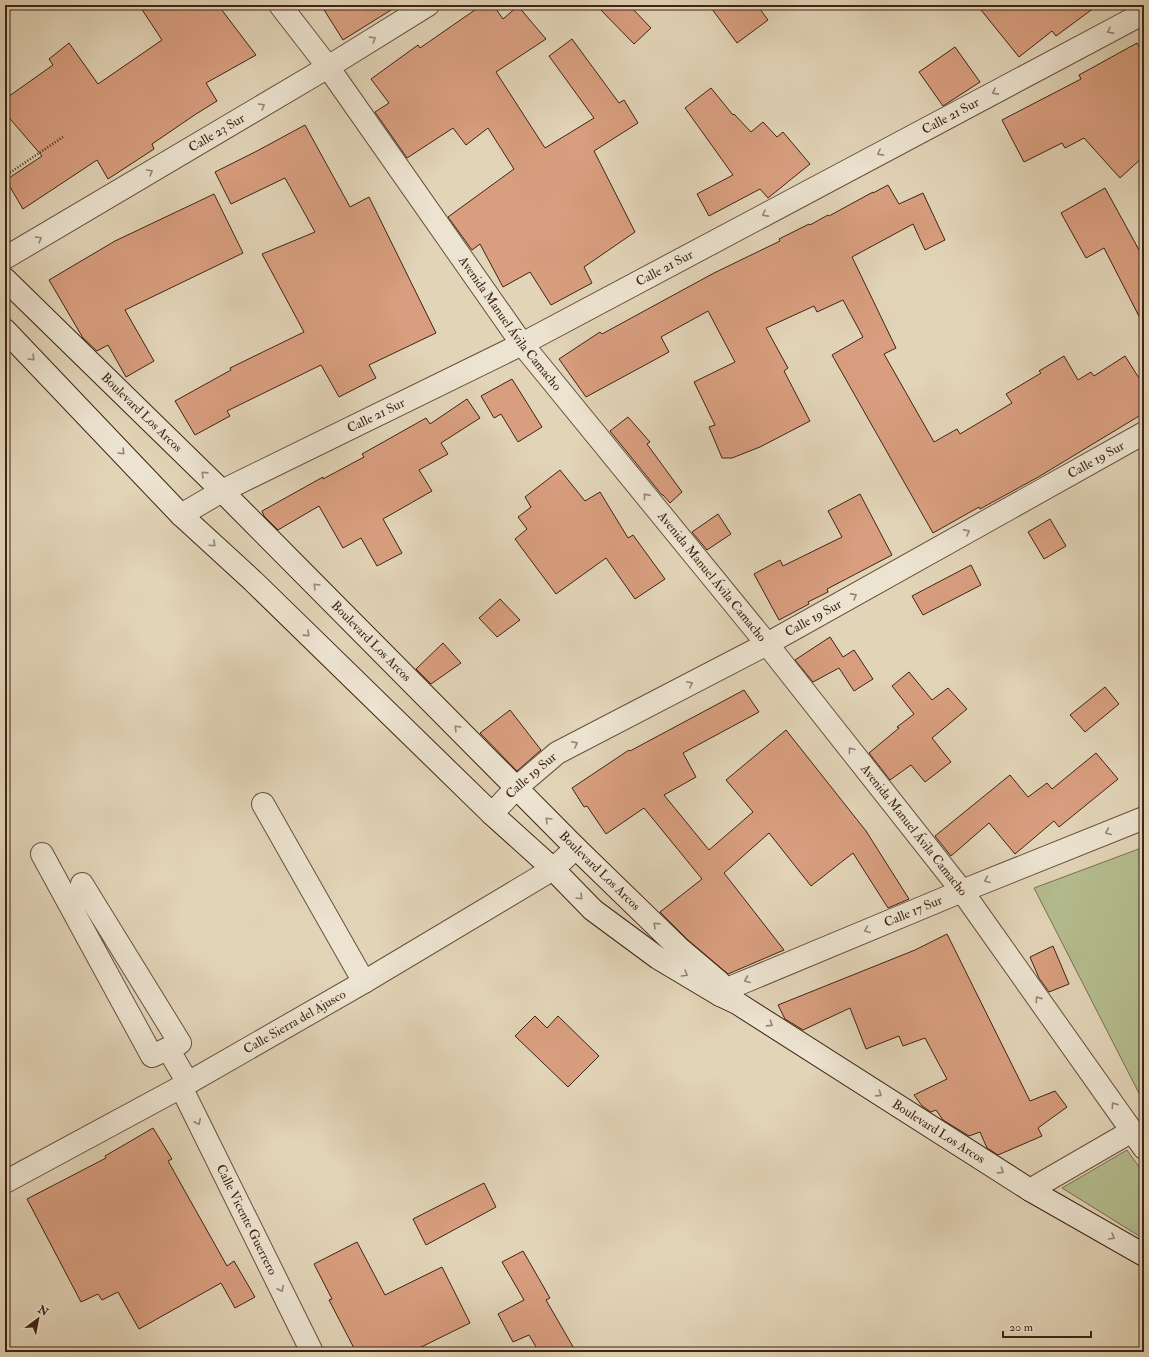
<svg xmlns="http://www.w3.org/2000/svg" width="1149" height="1357" font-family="'IM FELL Double Pica',serif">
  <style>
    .green { fill: #b4bc8e; stroke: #7a7051 }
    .building { fill: #d89e7f; stroke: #3f2414 }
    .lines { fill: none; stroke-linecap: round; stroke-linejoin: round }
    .minor-casing { stroke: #68503d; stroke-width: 24 }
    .tertiary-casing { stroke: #68503d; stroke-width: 24 }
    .secondary-casing { stroke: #3f2414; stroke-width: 24 }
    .path { stroke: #3f2414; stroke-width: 2.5; stroke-dasharray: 1 2; stroke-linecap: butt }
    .minor { stroke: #ece3d0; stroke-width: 22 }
    .tertiary { stroke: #ece3d0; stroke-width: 22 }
    .secondary { stroke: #ece3d0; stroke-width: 22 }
    .oneway { stroke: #968472 }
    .labels { text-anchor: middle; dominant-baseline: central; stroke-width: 4; stroke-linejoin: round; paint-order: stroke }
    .street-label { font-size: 13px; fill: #3f2414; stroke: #ece3d0 }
  </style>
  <rect width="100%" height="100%" fill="#e2d4b7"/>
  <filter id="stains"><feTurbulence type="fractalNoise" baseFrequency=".005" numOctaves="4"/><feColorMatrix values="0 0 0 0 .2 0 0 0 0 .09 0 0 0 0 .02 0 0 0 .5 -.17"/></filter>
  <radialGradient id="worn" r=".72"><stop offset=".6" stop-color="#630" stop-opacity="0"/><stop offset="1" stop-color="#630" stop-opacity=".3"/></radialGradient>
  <path class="green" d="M1144,847V1103L1034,888Z
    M1127,1150L1144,1174V1239L1062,1188Z"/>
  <path class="building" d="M139,5H218L256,55L206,83L217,101L196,114L152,144L154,149L108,179L97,160L23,209L6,180L42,156L5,113V99L53,65L49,59L69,43L98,84L162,40Z
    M321,5H399L343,40Z
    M482,5H493L503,19L518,6L546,39L496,72L545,148L594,118L549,56L572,39L619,103L624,100L638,123L594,151L635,232L584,267L592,283L551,305L530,272L503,287L480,244L472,250L448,217L514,169L488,128L466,145L453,128L407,158L375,112L389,103L371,79L418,45L420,48Z
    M596,5H629L651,28L634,44Z
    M709,5H757L768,20L737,43Z
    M977,5H1098L1056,36L1052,31L1019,57Z
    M1137,43L1144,55V156L1120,178L1084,138L1065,148L1062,143L1024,162L1002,120L1081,79L1079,75Z
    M955,47L980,82L943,106L919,72Z
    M711,88L733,115L734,114L751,132L763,122L777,137L783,132L810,164L768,198L760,189L709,216L697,194L733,175L685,108Z
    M305,125L350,207L369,197L436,333L369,365L376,378L339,397L321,365L227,411L230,416L195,435L175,401L231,370L230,368L304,332L262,254L315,232L285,178L231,204L215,172L257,151Z
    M888,185L899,204L923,193L945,240L925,250L913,224L852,257L896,348L884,354L934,442L957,429L960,434L1012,403L1006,394L1041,373L1039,371L1064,356L1078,380L1091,372L1094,376L1125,356L1144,386V413L1040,476L980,509L979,507L933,533L832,355L863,337L843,300L817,312L814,306L766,328L788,368L784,371L810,421L760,447L732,458H722L709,427L715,425L694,382L735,362L708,311L661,337L669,352L586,397L559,359L600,332L602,334L714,273L780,241L779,239L809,224L810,225L828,215L829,216L873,192V193Z
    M1105,188L1144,259V326L1104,248L1086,258L1061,213Z
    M214,194L243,253L125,310L154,361L126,377L108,345L97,351L83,338L49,280L115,241Z
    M512,379L542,427L518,442L501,414L494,418L481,396Z
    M467,399L480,418L441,443L448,454L419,470L432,491L383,519L402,553L377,566L361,538L343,548L319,506L278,530L264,516L262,511L323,477V479L364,457L362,454L426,418L430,424Z
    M628,417L650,442L647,444L682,492L670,503L663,495H662L610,431Z
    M560,470L585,501L600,492L628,538L633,535L665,579L635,599L606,558L556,594L515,539L527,529L518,517L531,507L525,497Z
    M860,494L892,555L827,589L828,592L808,602L809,604L779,620L754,574L780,560L783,566L842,537L828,511Z
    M718,514L731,534L707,550L692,532Z
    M1050,519L1066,546L1044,559L1028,532Z
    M971,565L981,585L923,615L912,596Z
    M500,599L520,620L497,637L479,618Z
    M830,637L843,657L854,650L873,679L854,691L839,668L813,682L795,660Z
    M443,643L461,663L431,684L416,669Z
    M909,672L932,700L948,688L967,709L932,738L951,762L925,782L911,765L890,780L869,753L899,728L897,727L914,714L892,686Z
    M1105,687L1119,704L1085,732L1070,715Z
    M744,690L759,712L683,753L696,777L664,795L709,850L753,812L726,780L786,730L866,831L909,899L888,908L853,853L811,886L769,833L724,873L784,950L728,974L688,940L660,912L702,879L644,808L606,834L587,806L584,807L572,788L629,750L630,751Z
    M510,710L541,750L517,771L480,733Z
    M1096,753L1118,779L1059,827L1054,821L1015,854L989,823L951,856L935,836L1010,775L1028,797L1047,783L1052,789Z
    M947,934L1030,1101L1055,1091L1067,1107L1038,1128L1042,1136L998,1155L987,1148L980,1132L969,1136L943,1120L936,1110L931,1112L922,1106L914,1095L947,1079L925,1038L903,1046L899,1036L866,1049L850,1008L803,1030L785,1019L778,1005L915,950Z
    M1053,946L1069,984L1049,992L1039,978L1030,957Z
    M535,1016L547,1028L558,1016L599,1056L568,1087L515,1036Z
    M153,1128L172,1159L168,1161L227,1266L234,1261L255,1297L235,1308L221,1283L139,1329L118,1292L102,1300L98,1294L81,1302L27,1199L106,1158L105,1156Z
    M484,1183L496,1207L426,1245L413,1219Z
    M357,1242L385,1295L442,1267L470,1323L411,1352H356L329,1300L332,1299L314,1264Z
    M523,1251L550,1298L546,1300L576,1352H539L529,1335L513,1342L498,1314L524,1300L502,1262Z"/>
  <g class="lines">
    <defs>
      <g id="minor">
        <path id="s1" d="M5,258L328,67L428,5"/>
        <path id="s2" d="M181,515L222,491L522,344L1144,13"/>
        <path d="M263,804L364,982"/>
        <path id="s3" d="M492,814L516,788L557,753L767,644L1144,433"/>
        <path d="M42,854L152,1056L180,1043L82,884"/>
        <path id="s4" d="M720,995L727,989L962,891L1144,818"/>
        <path d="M168,1049L188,1083"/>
        <path id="s5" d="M181,1087L312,1352"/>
        <path id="s6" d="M5,1182L181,1087L364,982L553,869L576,848"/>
      </g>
      <g id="tertiary">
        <path id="s7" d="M280,5L328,67L522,344L767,644L962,891L1144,1148"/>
        <path d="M1030,1190L1132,1131"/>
      </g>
      <g id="secondary">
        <path id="s8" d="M5,279L222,491L576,848L680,949L719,982"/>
        <path id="s9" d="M5,330L181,515L253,581L492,814L553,869L593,910L658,958L720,995L737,1003L1030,1190L1144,1255"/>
      </g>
    </defs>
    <use href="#minor" class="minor-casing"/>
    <use href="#tertiary" class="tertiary-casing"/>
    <use href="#secondary" class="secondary-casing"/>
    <path class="path" d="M5,176L63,137"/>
    <use href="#minor" class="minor"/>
    <use href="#tertiary" class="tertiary"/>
    <use href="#secondary" class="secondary"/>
  </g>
  <defs><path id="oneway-chevron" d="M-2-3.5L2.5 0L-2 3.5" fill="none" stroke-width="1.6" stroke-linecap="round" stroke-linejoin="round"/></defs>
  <g class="oneway">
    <use href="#oneway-chevron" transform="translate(1110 31) rotate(152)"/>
    <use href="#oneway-chevron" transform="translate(373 39) rotate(-32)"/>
    <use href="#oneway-chevron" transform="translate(995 92) rotate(152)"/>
    <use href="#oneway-chevron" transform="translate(262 106) rotate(-31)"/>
    <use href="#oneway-chevron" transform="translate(880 153) rotate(152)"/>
    <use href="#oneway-chevron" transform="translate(150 172) rotate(-31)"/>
    <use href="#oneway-chevron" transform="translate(765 214) rotate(152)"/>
    <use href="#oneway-chevron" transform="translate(39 239) rotate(-31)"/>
    <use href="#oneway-chevron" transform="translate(32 358) rotate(46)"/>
    <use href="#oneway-chevron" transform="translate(122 452) rotate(46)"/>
    <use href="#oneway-chevron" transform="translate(204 474) rotate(-136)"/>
    <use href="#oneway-chevron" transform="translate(646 496) rotate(-129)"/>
    <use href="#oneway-chevron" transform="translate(967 532) rotate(-29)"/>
    <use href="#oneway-chevron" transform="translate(213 544) rotate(43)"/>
    <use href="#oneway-chevron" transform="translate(316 586) rotate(-135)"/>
    <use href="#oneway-chevron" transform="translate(854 596) rotate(-29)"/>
    <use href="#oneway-chevron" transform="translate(307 634) rotate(44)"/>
    <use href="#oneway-chevron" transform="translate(690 684) rotate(-27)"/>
    <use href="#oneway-chevron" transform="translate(457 728) rotate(-135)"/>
    <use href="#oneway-chevron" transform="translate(575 744) rotate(-27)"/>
    <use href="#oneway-chevron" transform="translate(851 750) rotate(-128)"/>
    <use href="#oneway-chevron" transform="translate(548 820) rotate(-135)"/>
    <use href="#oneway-chevron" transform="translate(1108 832) rotate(158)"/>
    <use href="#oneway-chevron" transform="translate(987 880) rotate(158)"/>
    <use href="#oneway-chevron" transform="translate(580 897) rotate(45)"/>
    <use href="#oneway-chevron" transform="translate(656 925) rotate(-136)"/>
    <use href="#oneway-chevron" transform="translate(867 930) rotate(157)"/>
    <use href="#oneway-chevron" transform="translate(685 974) rotate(30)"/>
    <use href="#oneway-chevron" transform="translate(747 980) rotate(157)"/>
    <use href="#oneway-chevron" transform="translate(1038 999) rotate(-125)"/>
    <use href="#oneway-chevron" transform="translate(770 1024) rotate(33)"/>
    <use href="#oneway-chevron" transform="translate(879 1094) rotate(33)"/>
    <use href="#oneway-chevron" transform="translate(1114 1105) rotate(-125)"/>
    <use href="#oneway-chevron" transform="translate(198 1122) rotate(64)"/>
    <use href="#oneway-chevron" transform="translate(1001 1171) rotate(33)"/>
    <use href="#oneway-chevron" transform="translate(1112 1237) rotate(30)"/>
    <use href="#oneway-chevron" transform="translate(281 1289) rotate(64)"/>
  </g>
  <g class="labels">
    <g class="street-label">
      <text stroke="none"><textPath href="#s2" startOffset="867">Calle 21 Sur</textPath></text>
      <text stroke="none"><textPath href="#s1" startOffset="246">Calle 23 Sur</textPath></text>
      <text stroke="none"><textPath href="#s2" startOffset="543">Calle 21 Sur</textPath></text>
      <text stroke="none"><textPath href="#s7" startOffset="393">Avenida Manuel Ávila Camacho</textPath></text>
      <text stroke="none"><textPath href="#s8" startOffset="191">Boulevard Los Arcos</textPath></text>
      <text stroke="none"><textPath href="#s2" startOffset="219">Calle 21 Sur</textPath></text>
      <text stroke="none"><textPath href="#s3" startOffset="703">Calle 19 Sur</textPath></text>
      <text stroke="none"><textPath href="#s7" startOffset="717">Avenida Manuel Ávila Camacho</textPath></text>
      <text stroke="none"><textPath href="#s3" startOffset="379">Calle 19 Sur</textPath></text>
      <text stroke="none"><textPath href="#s8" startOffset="515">Boulevard Los Arcos</textPath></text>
      <text stroke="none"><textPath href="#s3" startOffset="55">Calle 19 Sur</textPath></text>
      <text stroke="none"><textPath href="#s7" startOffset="1041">Avenida Manuel Ávila Camacho</textPath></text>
      <text stroke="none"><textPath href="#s8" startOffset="839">Boulevard Los Arcos</textPath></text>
      <text stroke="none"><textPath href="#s4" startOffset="211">Calle 17 Sur</textPath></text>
      <text stroke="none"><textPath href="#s6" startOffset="331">Calle Sierra del Ajusco</textPath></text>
      <text stroke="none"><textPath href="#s9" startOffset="1237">Boulevard Los Arcos</textPath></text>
      <text stroke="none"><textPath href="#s5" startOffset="148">Calle Vicente Guerrero</textPath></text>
    </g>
  </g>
  <rect width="1149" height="1357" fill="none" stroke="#e2d4b7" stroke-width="20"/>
  <rect x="6" y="6" width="1137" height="1345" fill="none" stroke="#3f2414" stroke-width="2"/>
  <rect x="10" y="10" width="1129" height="1337" fill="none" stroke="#3f2414"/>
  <g transform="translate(38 1319) rotate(32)" stroke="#ece3d0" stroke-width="3" paint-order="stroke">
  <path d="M0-3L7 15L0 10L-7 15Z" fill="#3f2414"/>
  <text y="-6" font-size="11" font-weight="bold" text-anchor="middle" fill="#3f2414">N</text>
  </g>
  <path d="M1003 1331v6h88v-6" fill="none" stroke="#3f2414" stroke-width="2"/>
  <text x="1009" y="1331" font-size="12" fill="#3f2414" stroke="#ece3d0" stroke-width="3" paint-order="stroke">20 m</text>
  <rect width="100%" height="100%" filter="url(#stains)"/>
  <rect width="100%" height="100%" fill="url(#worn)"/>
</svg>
